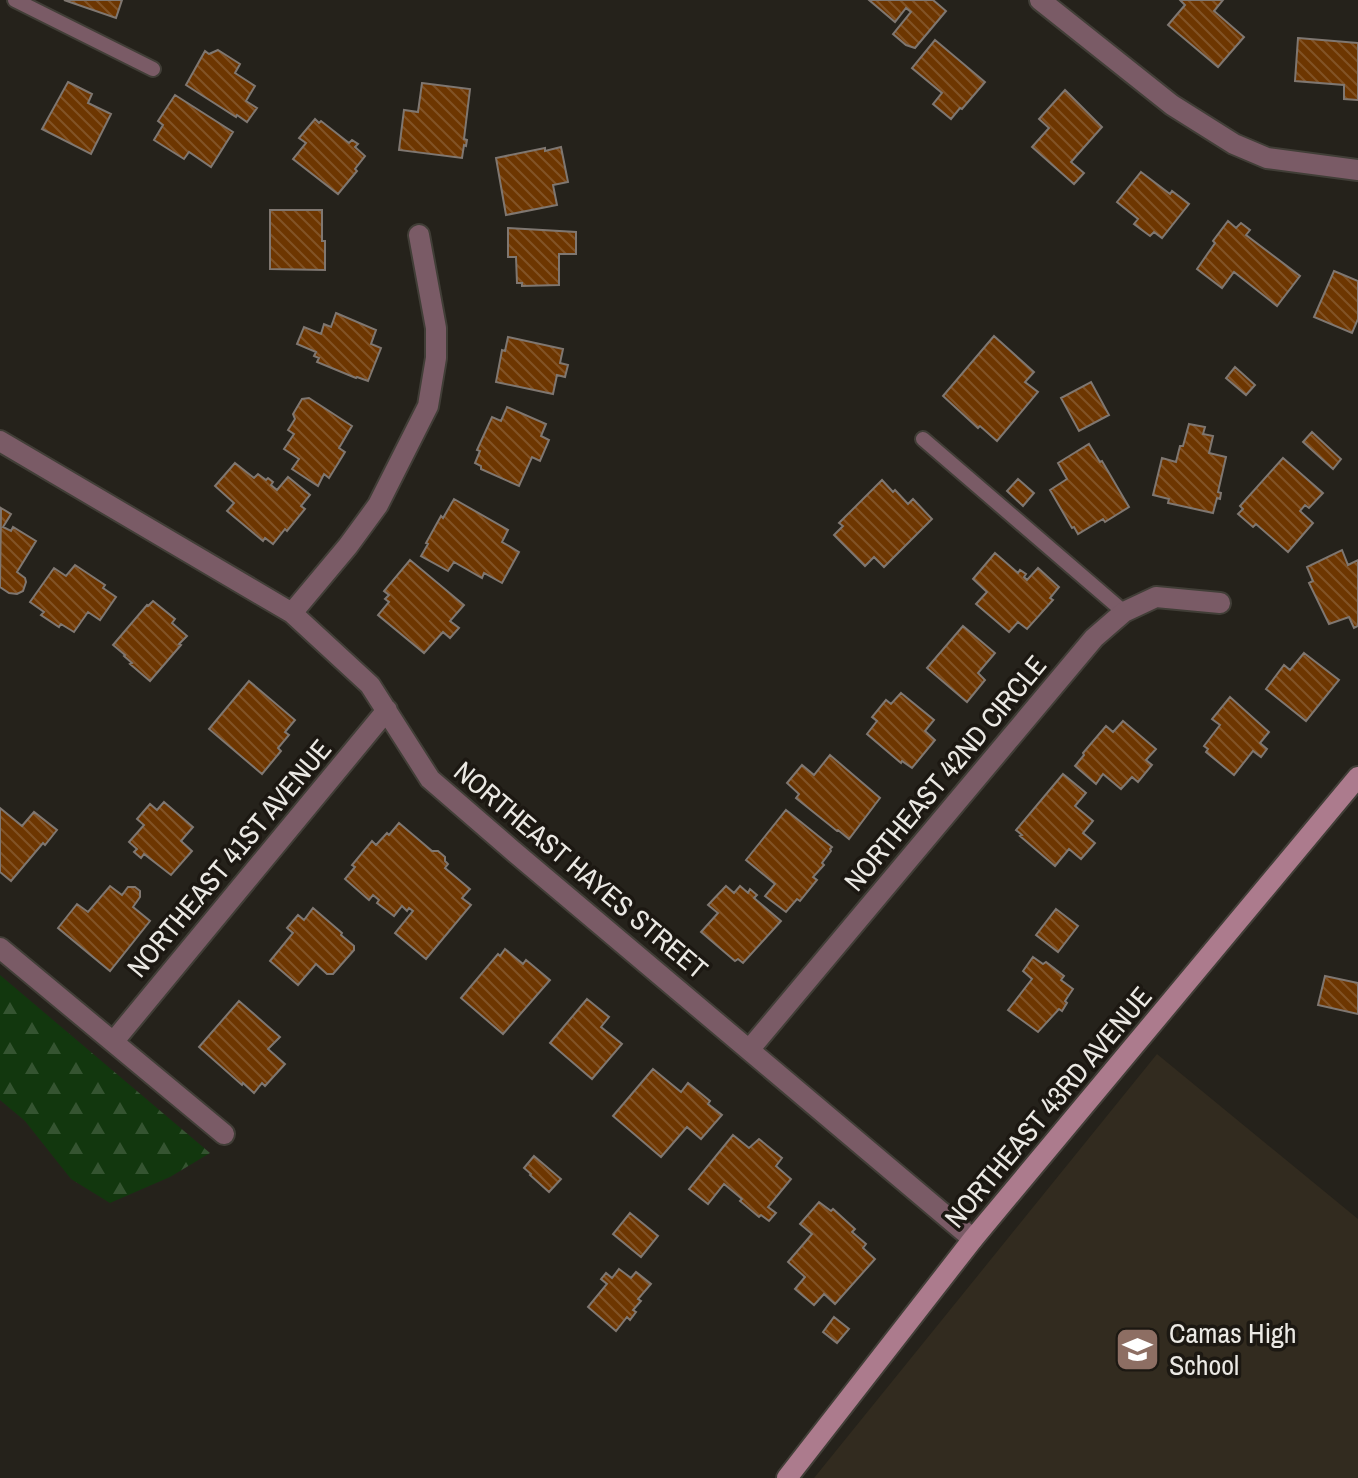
<svg xmlns="http://www.w3.org/2000/svg" width="1358" height="1478" font-family="'Archivo Narrow',sans-serif">
  <style>
    .built { fill: #322b1f }
    .forest { fill: url(#forest-firs) }
    .building { fill: url(#building-back-hatch); stroke: #7f7771; stroke-width: 2 }
    .lines { fill: none; stroke-linecap: round; stroke-linejoin: round }
    .lane-casing { stroke: #413e37; stroke-width: 18 }
    .street-casing { stroke: #413e37; stroke-width: 24 }
    .secondary-casing { stroke: #413e37; stroke-width: 24 }
    .lane { stroke: #7a5b66; stroke-width: 14 }
    .street { stroke: #7a5b66; stroke-width: 20 }
    .secondary { stroke: #ac7b8d; stroke-width: 20 }
    .labels { text-anchor: middle; dominant-baseline: central; stroke-width: 7; stroke-linejoin: round; paint-order: stroke }
    .street-label { font-size: 28px; fill: #ebe9e4; stroke: #1c1812 }
    .poi-label { font-size: 28px; fill: #ebe9e4; stroke: #1c1812; text-anchor: start }
  </style>
  <defs>
    <pattern id="forest-firs" width="22" height="20" patternUnits="userSpaceOnUse" patternTransform="scale(2)"><rect width="22" height="20" fill="#12370e"/><path d="M5 1l3.5 6h-7zM16 11l3.5 6h-7z" fill="#355431"/></pattern>
    <pattern id="building-back-hatch" width="6" height="6" patternUnits="userSpaceOnUse" patternTransform="scale(2)"><rect width="6" height="6" fill="#6d3601"/><path d="M-1 5l2 2M0 0l6 6M5-1l2 2" fill="none" stroke="#825326"/></pattern>
  </defs>
  <rect width="100%" height="100%" fill="#25221b"/>
  <path class="built" d="M1157,1054L1358,1219V1478H814Z"/>
  <path class="forest" d="M0,975L210,1153L170,1177L110,1203L71,1179L25,1121L0,1100Z"/>
  <path class="building" d="M64,0H122L116,18Z
    M869,0H933L946,11L915,48L906,45L893,34L911,12L906,8L895,22Z
    M1180,0H1223L1214,11L1244,37L1218,67L1168,25L1185,5Z
    M1298,38L1358,43V100L1344,99V85L1295,81Z
    M935,40L985,82L962,109L960,108L951,119L933,104L942,93L912,68Z
    M218,50L240,64L235,73L255,86L246,101L257,108L247,122L237,115L236,117L186,85L205,51L209,54Z
    M68,82L92,94L88,103L111,114L91,154L42,129Z
    M422,83L470,89L464,139L467,140L466,146L464,145L462,158L399,150L404,110L418,112Z
    M1065,90L1102,127L1071,162L1084,173L1074,184L1032,147L1049,128L1039,119Z
    M175,95L233,132L211,167L189,152L184,159L154,140L163,125L158,121Z
    M315,119L319,123L321,121L349,143L352,140L358,144L355,147L365,156L355,169L357,171L338,194L293,159L306,143L299,138Z
    M561,147L568,182L553,185L557,205L506,215L496,158L545,148V151Z
    M1141,172L1170,194L1172,191L1189,204L1162,238L1154,232L1150,236L1134,224L1138,219L1117,202Z
    M270,210H322V241H325V270L270,269Z
    M1228,221L1236,228L1241,223L1250,230L1246,235L1300,276L1277,306L1234,272L1222,288L1197,269L1215,243L1213,241Z
    M508,228L576,232V254H559V285L522,286V283H517L516,257H508Z
    M1334,271L1358,281V319L1352,333L1314,317Z
    M336,313L376,330L371,344L381,348L368,381L357,377L356,378L317,362L319,358L314,356L316,352L297,344L304,327L321,334L324,324L331,327Z
    M994,336L1034,372L1025,382L1038,392L997,441L980,426L978,428L943,396Z
    M508,337L563,349L560,363L568,365L565,377L557,375L553,394L496,382L502,350L505,351Z
    M1235,367L1255,385L1246,395L1226,378Z
    M1091,382L1109,415L1079,431L1061,398Z
    M309,398L352,426L339,448L345,452L329,478L324,474L318,486L292,469L299,459L284,449L294,434L288,430L295,419L293,414L302,399Z
    M507,407L546,424L541,436L549,440L540,461L532,457L519,486L481,469V466L475,463L480,451L477,450L492,417L501,421Z
    M1189,424L1205,427L1203,434L1213,436L1209,453L1226,457L1218,492L1221,493L1220,499L1217,498L1213,513L1168,503L1169,499L1153,495L1162,458L1176,462L1180,446H1183Z
    M1312,432L1341,459L1333,469L1303,442Z
    M1089,444L1100,462L1102,461L1129,507L1105,522L1103,519L1078,534L1074,527L1072,528L1050,490L1067,479L1058,463Z
    M1283,458L1323,493L1309,508L1305,505L1300,511L1313,523L1288,552L1256,524L1253,527L1238,514L1243,509L1240,506Z
    M235,463L254,478L258,474L266,480L268,478L273,482L271,485L277,490L288,477L310,495L301,506L305,509L287,531L285,529L273,544L265,538L263,541L227,511L234,503L215,486Z
    M1018,479L1034,493L1023,506L1007,491Z
    M882,480L893,492L895,490L908,504L913,499L932,519L884,567L874,557L865,566L834,535L843,526L839,523Z
    M454,499L508,530L502,542L519,552L502,583L484,573L482,578L454,562L448,571L421,556L428,544L426,543L441,516L443,518Z
    M1,508L11,514L3,527L11,531L13,527L36,541L17,572L25,578L26,582L23,591L17,594L9,593L0,587Z
    M1342,550L1348,565L1358,560V626L1354,628L1349,617L1329,624L1309,583L1313,581L1307,567Z
    M995,553L1018,573L1020,570L1026,574L1024,577L1027,580L1038,568L1059,587L1050,598L1053,600L1027,629L1018,622L1009,632L976,604L987,592L973,579Z
    M410,560L464,605L450,621L459,628L450,638L443,632L424,653L378,615L389,602L385,599L389,595L384,591Z
    M75,565L105,585L103,588L116,597L100,620L88,612L74,632L61,624L59,627L41,615L44,612L30,602L54,568L66,576Z
    M153,601L175,619L172,623L187,636L179,644L181,645L150,681L130,664L132,663L124,656L125,655L113,645L147,605L148,606Z
    M963,626L995,653L978,673L985,680L967,702L927,668Z
    M1304,653L1339,680L1306,721L1266,689L1284,665L1290,670Z
    M249,681L295,720L285,732L289,735L278,748L281,751L262,774L209,729Z
    M901,693L934,720L925,731L935,740L912,768L902,761L901,763L867,734L877,721L872,717L886,700L891,704Z
    M1230,697L1269,732L1260,743L1267,749L1261,757L1253,751L1234,775L1206,752L1208,749L1204,746L1220,725L1212,719Z
    M1123,721L1156,749L1146,760L1152,765L1138,782L1132,777L1121,789L1103,774L1096,784L1075,766L1084,755L1083,753L1106,726L1113,732Z
    M830,755L880,798L849,839L838,830L837,831L796,798L799,794L787,783L802,765L814,775Z
    M1063,774L1086,793L1075,806L1093,821L1083,833L1095,843L1081,859L1069,849L1055,866L1020,836L1022,835L1016,830Z
    M164,802L193,827L181,841L192,851L171,875L144,854L141,858L134,852L137,849L129,842L144,825L137,819L150,804L157,810Z
    M0,808L22,826L34,812L57,830L45,845L43,843L11,881L0,872Z
    M786,810L832,847L830,849L831,851L822,863L824,865L813,877L817,880L800,901L797,899L786,912L765,896L775,884L746,860Z
    M399,823L432,851H438L445,857V861L448,864L445,868L470,889L462,898L471,905L426,959L395,933L413,911L409,908L407,911L402,906L394,916L377,903L379,900L373,895L369,900L345,879L355,867L352,865L372,841L376,845L387,833L389,835Z
    M110,886L122,895L128,887H135L140,891V897L133,907L150,921L110,971L58,928L77,904L88,912Z
    M726,886L734,893L740,886L748,893L750,889L757,895L754,898L781,921L743,963L738,959L735,961L701,932L718,913L708,905Z
    M313,908L342,933L341,935L354,946V950L333,974H327L316,964L298,985L270,961L293,933L287,928L298,915L304,920Z
    M1056,909L1078,926L1058,952L1036,935Z
    M505,949L523,964L526,960L550,980L503,1034L461,998L498,954L500,956Z
    M1033,957L1043,964L1046,962L1064,976L1061,980L1073,989L1065,1001L1067,1003L1062,1011L1059,1009L1038,1032L1008,1010L1032,979L1023,971Z
    M1325,976L1358,983V1014L1318,1005Z
    M587,999L609,1017L601,1027L622,1044L592,1079L550,1043Z
    M239,1001L280,1037L268,1049L285,1064L265,1086L262,1083L254,1093L243,1083L242,1085L199,1047Z
    M653,1069L681,1092L688,1083L710,1101L708,1104L722,1115L701,1139L687,1127L661,1157L613,1116Z
    M733,1135L749,1148L759,1139L782,1158L776,1166L791,1179L768,1207L776,1213L769,1221L761,1215L759,1217L740,1201L742,1199L724,1184L708,1204L689,1189Z
    M534,1156L561,1179L549,1192L530,1175L531,1174L524,1168Z
    M819,1202L831,1211L833,1209L855,1229L852,1232L866,1244L863,1248L875,1259L835,1304L824,1294L814,1305L795,1289L805,1277L788,1262L812,1234L800,1224Z
    M630,1213L658,1236L641,1257L613,1234Z
    M619,1269L631,1278L636,1272L651,1284L638,1299L641,1301L633,1310L636,1312L630,1320L627,1317L616,1331L588,1307L607,1284L601,1279L606,1273L612,1278Z
    M834,1317L849,1329L837,1343L823,1332Z"/>
  <g class="lines">
    <defs>
      <path id="lane" d="M15,0L153,69
        M923,439L1124,612"/>
      <path id="street" d="M1040,0L1172,105L1234,144L1267,158L1358,170
        M0,441L292,613L370,685L430,779L512,850L973,1239
        M292,613L348,546L378,505L428,406L436,358V328L419,235
        M0,948L224,1134
        M114,1041L387,710
        M749,1050L1094,638L1124,612L1156,597L1220,603"/>
      <path id="secondary" d="M787,1478L973,1239L1358,777"/>
    </defs>
    <use href="#lane" class="lane-casing"/>
    <use href="#street" class="street-casing"/>
    <use href="#secondary" class="secondary-casing"/>
    <use href="#lane" class="lane"/>
    <use href="#street" class="street"/>
    <use href="#secondary" class="secondary"/>
  </g>
  <defs>
    <symbol id="school-square" viewBox="-11 -11 22 22"><rect x="-9" y="-9" width="18" height="18" rx="4" fill="#8d6e63" stroke="#1c1812"/><path d="M0-5L7-2L0 1L-7-2ZM-4 1L0 2.5L4 1V4Q0 6-4 4Z" fill="#fff"/></symbol>
  </defs>
  <g fill-rule="evenodd">
    <use href="#school-square" x="1112" y="1324" width="51" height="51"/>
  </g>
  <g class="labels">
    <g class="street-label">
      <text transform="translate(945 773) rotate(-50)">NORTHEAST 42ND CIRCLE</text>
      <text transform="translate(229 858) rotate(-50)">NORTHEAST 41ST AVENUE</text>
      <text transform="translate(581 870) rotate(40)">NORTHEAST HAYES STREET</text>
      <text transform="translate(1048 1107) rotate(-50)">NORTHEAST 43RD AVENUE</text>
    </g>
    <g class="poi-label">
      <text x="1169" y="1333">Camas High<tspan x="1169" dy="32">School</tspan></text>
    </g>
  </g>
</svg>
